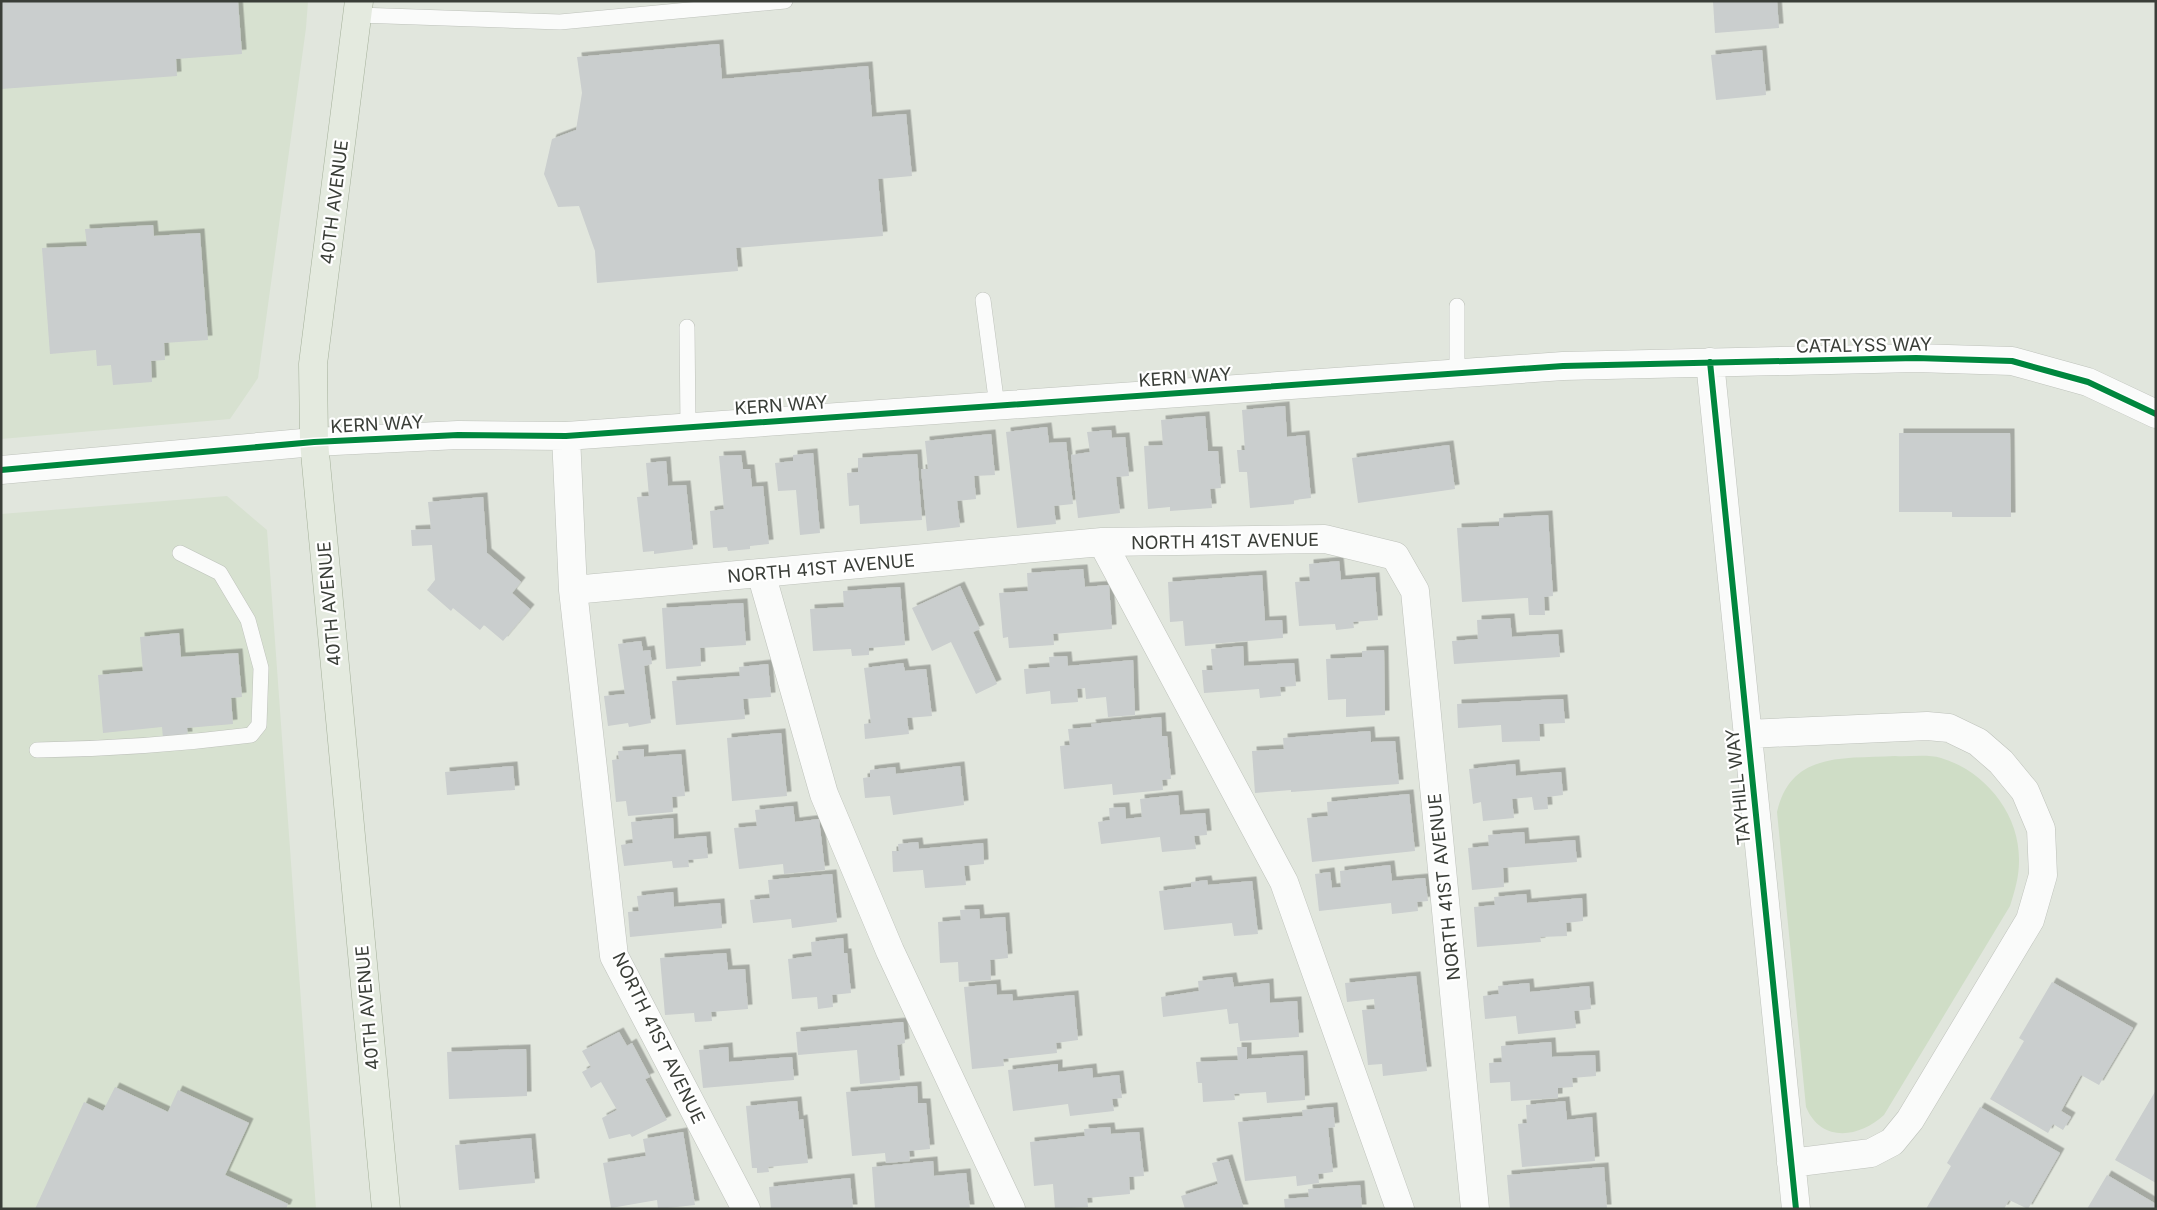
<svg xmlns="http://www.w3.org/2000/svg" width="2157" height="1210" font-family="Inter,sans-serif">
  <style>
    .built { fill: #d7e1d0 }
    .park { fill: #cfddc6 }
    .building { fill: #cacece; filter: url(#shadow) }
    .lines { fill: none; stroke-linecap: round; stroke-linejoin: round }
    .lane-casing { stroke: #bec2bb; stroke-width: 16 }
    .street-casing { stroke: #bec2bb; stroke-width: 29 }
    .primary-casing { stroke: #a4b09a; stroke-width: 29 }
    .lane { stroke: #fafbfa; stroke-width: 15 }
    .street { stroke: #fafbfa; stroke-width: 28 }
    .primary { stroke: #e4eadf; stroke-width: 28 }
    .cycleway-casing { stroke: #fff; stroke-width: 9 }
    .cycleway { stroke: #00873e; stroke-width: 6 }
    .labels { text-anchor: middle; dominant-baseline: central; stroke-width: 4.5; stroke-linejoin: round; paint-order: stroke }
    .street-label { font-size: 18px; fill: #3a3e38; stroke: #fff }
  </style>
  <defs>
    <filter id="shadow"><feDropShadow dx="4.5" dy="-4.5" stdDeviation="0" flood-color="#0004"/></filter>
  </defs>
  <rect width="100%" height="100%" fill="#e1e6dd"/>
  <path class="built" d="M1,1H308L306,28L258,378L230,419L1,439Z
    M227,496L267,530L316,1209H1V514Z"/>
  <path class="park" d="M1895,756C1909,757 1927,754 1941,758C1985,771 2020,814 2019,861C2019,877 2015,890 2010,906L1884,1115C1859,1138 1821,1143 1806,1107L1777,812C1791,751 1844,759 1895,756Z"/>
  <path class="building" d="M1,1H238L242,54L176,59L177,76L1,89Z
    M1713,1H1777L1779,28L1715,33Z
    M719,44L722,79L868,66L872,117L906,114L912,176L878,179L883,236L736,248L738,271L597,283L595,251L579,206L558,207L544,174L552,139L576,130L582,93L577,57Z
    M1762,50L1766,95L1716,100L1711,55Z
    M153,225L154,236L200,233L208,340L164,343L165,360L151,361L152,382L113,385L111,365L97,366L96,350L50,354L42,248L87,246L85,229Z
    M1285,406L1287,437L1305,435L1311,498L1294,500V504L1250,508L1247,472H1239L1237,450H1245L1242,410Z
    M1205,416L1208,451H1218L1221,488L1210,489L1212,508L1170,511V507L1148,509L1144,446L1163,445L1161,420Z
    M1047,427L1049,443L1066,442L1073,504L1054,506L1056,524L1017,528L1006,432Z
    M1111,430L1112,438L1125,437L1129,476L1116,477L1120,513L1078,518L1071,455L1090,452L1087,432Z
    M1899,433H2010L2011,517H1952V512H1899Z
    M991,434L995,475L974,476L976,499L957,501L960,527L927,531L921,469H928L925,441Z
    M1449,445L1455,489L1358,503L1352,458Z
    M813,453L820,533L800,535L796,490L778,491L775,463L793,461V455Z
    M917,454L922,520L860,524L859,505L849,506L847,473L858,472V458Z
    M741,455L743,469H750L752,487L763,486L769,544L750,546V549L728,551L727,547L713,548L710,511L724,509L719,456Z
    M666,461L668,486L686,485L693,549L654,554V551L643,552L637,497L649,496L646,463Z
    M483,497L487,553L521,582L512,593L530,609L503,641L484,625L480,630L453,608L451,611L427,590L435,580L432,545L412,546L411,530L431,529L428,502Z
    M1548,515L1553,596L1544,597L1545,615H1529L1528,598L1462,602L1457,528L1499,526V518Z
    M1339,561L1341,580L1375,577L1378,620L1353,622L1354,628L1336,630L1335,624L1299,626L1295,582L1310,581L1309,564Z
    M1083,569L1085,587L1109,585L1112,629L1053,634L1054,645L1009,648L1008,637L1003,638L999,593L1028,591L1027,573Z
    M1262,575L1265,621L1282,620L1283,638L1185,646L1183,621L1170,622L1168,582Z
    M960,586L980,629L973,632L997,684L976,694L951,642L932,651L912,608Z
    M900,587L905,645L869,648V655L852,656L851,649L813,651L810,609L844,607L843,591Z
    M743,603L746,645L700,648L701,666L666,669L662,608Z
    M1510,618L1512,637L1558,634L1560,657L1454,664L1452,641L1478,639L1477,620Z
    M179,633L181,657L238,653L242,697L231,698L233,724L187,728L188,736L163,738L162,727L103,733L98,675L143,671L140,637Z
    M641,641L643,651L650,650L652,664L644,666L651,723L629,727L628,723L608,726L604,696L625,694L618,644Z
    M1243,646L1244,666L1294,663L1296,686L1280,687L1281,696L1260,698L1259,689L1204,693L1202,670H1213L1211,649Z
    M1384,650L1385,715L1346,717V699L1328,700L1326,659L1362,657V651Z
    M1067,656L1068,666L1133,660L1135,715L1108,717L1106,697L1086,699L1085,688L1077,689L1078,702L1051,704L1050,691L1026,694L1024,669L1050,667L1049,657Z
    M903,663L905,671L926,669L932,716L907,718L909,734L865,739L864,724L871,723L864,668Z
    M768,664L771,697L743,699L745,719L676,725L672,681L740,676L739,667Z
    M1563,699L1565,723L1539,724L1540,741L1502,742L1501,725L1458,728L1457,704Z
    M1161,717L1162,736H1167L1171,779L1162,780L1163,790L1113,795L1112,784L1064,789L1060,746L1070,745L1068,729L1092,727L1091,724Z
    M1370,731L1371,742L1395,741L1399,784L1291,792V790L1255,793L1252,751L1284,749L1283,738Z
    M781,733L787,796L732,801L727,738Z
    M644,749V757L681,754L685,796L672,797L673,812L628,816L626,801L616,802L612,760L619,759L618,751Z
    M1515,764L1516,776L1561,772L1563,795L1547,797L1548,809L1534,810L1532,797L1512,799L1514,818L1483,821L1481,802L1473,804L1469,769Z
    M513,766L515,790L447,795L445,772Z
    M960,766L964,805L893,815L890,796L865,798L863,778L870,777V770L895,767L896,774Z
    M1409,794L1415,851L1312,862L1307,818L1328,816L1327,802Z
    M1178,795L1180,815L1205,813L1207,835L1194,836L1196,849L1162,852L1160,837L1101,844L1098,822L1110,820L1109,808L1125,807L1126,819L1142,817L1140,799Z
    M793,806L795,822L819,819L825,870L784,874L783,864L739,869L734,828L757,826L755,810Z
    M673,818L674,839L706,836L708,858L688,860L689,867L673,868L672,861L624,866L621,845L633,843L631,822Z
    M1524,832L1525,844L1575,840L1577,862L1503,868L1504,887L1472,890L1468,848L1489,846L1488,835Z
    M918,842L919,849L983,843L984,864L964,866L966,885L925,888L923,870L893,872L892,851H899L898,844Z
    M1390,865L1392,881L1425,878L1428,901L1417,902L1418,911L1392,914L1391,903L1319,911L1315,874L1330,872L1332,888L1341,887L1340,871Z
    M832,874L837,922L792,928L791,919L753,923L750,900L770,898L768,880Z
    M1207,880L1208,885L1252,881L1258,934L1234,936L1232,923L1164,930L1159,891L1191,887V882Z
    M673,892L674,907L720,903L722,928L630,937L628,912L639,911L637,896Z
    M1526,894L1527,903L1582,898L1583,921L1566,923L1567,936L1540,937L1541,942L1477,947L1474,907L1495,905L1494,897Z
    M979,909L980,919L1005,917L1008,958L990,960L991,980L959,982L958,962L940,963L938,922L961,920L960,910Z
    M843,938L844,953H847L851,993L832,995L833,1007L818,1009L817,997L792,999L788,959L812,956L811,942Z
    M726,953L728,970L745,969L748,1009L711,1012L712,1021L695,1022L694,1013L665,1015L660,958Z
    M1416,976L1427,1071L1383,1076L1382,1064L1368,1065L1362,1010L1375,1009L1374,999L1347,1002L1345,983Z
    M1232,977L1234,987L1269,983L1270,1003L1297,1001L1299,1037L1240,1041L1238,1023L1229,1024L1227,1009L1163,1017L1161,997L1199,991L1198,981Z
    M2052,982L2133,1028L2099,1085L2081,1075L2061,1111L2071,1117L2063,1130L2053,1124L2048,1133L1990,1099L2024,1041L2019,1038Z
    M1529,983L1530,992L1589,986L1591,1009L1574,1011L1576,1028L1518,1034L1516,1016L1485,1019L1483,996L1499,994L1498,986Z
    M996,984L997,995L1012,994L1013,1001L1074,995L1078,1040L1056,1043L1057,1053L1003,1059L1004,1066L972,1069L964,987Z
    M903,1022L905,1043L897,1045L900,1080L860,1084L857,1050L798,1055L796,1032Z
    M619,1032L627,1046L632,1043L650,1077L645,1079L667,1120L632,1137L630,1134L609,1139L602,1118L617,1110L601,1082L591,1088L582,1072L591,1067L582,1051Z
    M1551,1042L1552,1057L1595,1055L1596,1076L1572,1078L1573,1087L1558,1088V1098L1511,1101L1510,1082L1490,1083L1489,1063L1502,1062L1501,1046Z
    M728,1047L729,1062L792,1057L794,1080L703,1088L699,1050Z
    M1237,1047H1247V1059L1303,1055L1305,1100L1267,1103L1266,1092L1234,1094L1235,1100L1203,1102L1202,1083H1198L1196,1062L1238,1060Z
    M526,1049L527,1096L449,1099L447,1052Z
    M1058,1064V1072L1092,1068L1093,1078L1119,1075L1122,1098L1112,1099L1114,1111L1070,1116L1068,1104L1013,1111L1008,1070Z
    M917,1086L918,1103H926L930,1149L909,1151L910,1161L886,1163L885,1153L852,1156L846,1092Z
    M115,1087L168,1112L178,1090L249,1123L225,1175L288,1204L286,1209H35L84,1102L103,1111Z
    M2156,1090V1183L2115,1160Z
    M797,1101L799,1120L803,1119L808,1163L768,1167L769,1172L757,1173V1168H752L746,1106Z
    M1565,1101L1567,1120L1592,1117L1595,1161L1522,1167L1518,1124L1527,1123L1526,1105Z
    M1333,1107L1335,1127L1328,1128L1333,1172L1318,1174L1319,1183L1297,1186L1296,1176L1245,1181L1238,1122L1303,1116L1302,1110Z
    M1980,1107L2060,1153L2028,1209L2009,1200L2004,1209H1926L1951,1166L1947,1163Z
    M1110,1127L1111,1134L1139,1132L1144,1176L1129,1177L1130,1194L1087,1198L1088,1207L1055,1209L1053,1184L1034,1186L1030,1142L1085,1136L1084,1129Z
    M683,1132L695,1205L658,1209L657,1200L611,1208L603,1163L646,1156L643,1139Z
    M531,1138L535,1183L459,1190L455,1145Z
    M1228,1159L1244,1209H1185L1181,1196L1218,1184L1212,1163Z
    M933,1161L934,1176L966,1173L970,1209H875L872,1167Z
    M1604,1167L1607,1209H1510L1507,1175Z
    M2107,1175L2156,1204V1209H2087Z
    M850,1178L853,1209H771L769,1187Z
    M1360,1185L1362,1209H1285L1284,1199L1309,1197L1308,1189Z"/>
  <g class="lines">
    <defs>
      <path id="lane" d="M358,15L560,22L785,1
        M983,300L997,406
        M1457,306V373
        M687,327L688,427
        M37,750C109,749 180,744 251,735L259,725L261,668L248,620L220,573L180,553"/>
      <path id="street" d="M1710,362L1796,1209
        M566,436L573,590L614,956L746,1209
        M1,470L314,442L458,435L566,436L1563,366L1916,358L2012,361L2088,382L2156,414
        M1102,542L1284,882L1400,1209
        M761,573L824,794L890,951L1011,1209
        M573,590L1102,542L1325,539L1395,556L1415,591L1475,1209
        M1747,734L1927,726L1949,728L1978,742L2001,762L2025,791L2041,829L2043,875L2030,920L1910,1120L1892,1142L1871,1153L1791,1163"/>
      <path id="primary" d="M359,1L313,364L314,442L386,1209"/>
    </defs>
    <use href="#lane" class="lane-casing"/>
    <use href="#street" class="street-casing"/>
    <use href="#primary" class="primary-casing"/>
    <use href="#lane" class="lane"/>
    <use href="#street" class="street"/>
    <use href="#primary" class="primary"/>
    <defs>
      <path id="cycleway" d="M1710,362L1796,1209
        M1,470L314,442L458,435L566,436L1563,366L1916,358L2012,361L2088,382L2156,414"/>
    </defs>
    <use href="#cycleway" class="cycleway-casing"/>
    <use href="#cycleway" class="cycleway"/>
  </g>
  <g class="labels">
    <g class="street-label">
      <text transform="translate(334 202) rotate(-83)">40TH AVENUE</text>
      <text transform="translate(1864 345) rotate(-1)">CATALYSS WAY</text>
      <text transform="translate(1185 377) rotate(-4)">KERN WAY</text>
      <text transform="translate(781 405) rotate(-4)">KERN WAY</text>
      <text transform="translate(377 424) rotate(-3)">KERN WAY</text>
      <text transform="translate(1225 541) rotate(-1)">NORTH 41ST AVENUE</text>
      <text transform="translate(821 568) rotate(-5)">NORTH 41ST AVENUE</text>
      <text transform="translate(329 604) rotate(-95)">40TH AVENUE</text>
      <text transform="translate(1738 787) rotate(-96)">TAYHILL WAY</text>
      <text transform="translate(1444 887) rotate(-96)">NORTH 41ST AVENUE</text>
      <text transform="translate(367 1008) rotate(-95)">40TH AVENUE</text>
      <text transform="translate(659 1038) rotate(64)">NORTH 41ST AVENUE</text>
    </g>
  </g>
  <rect width="2157" height="1210" fill="none" stroke="#3a3e38" stroke-width="5"/>
</svg>
